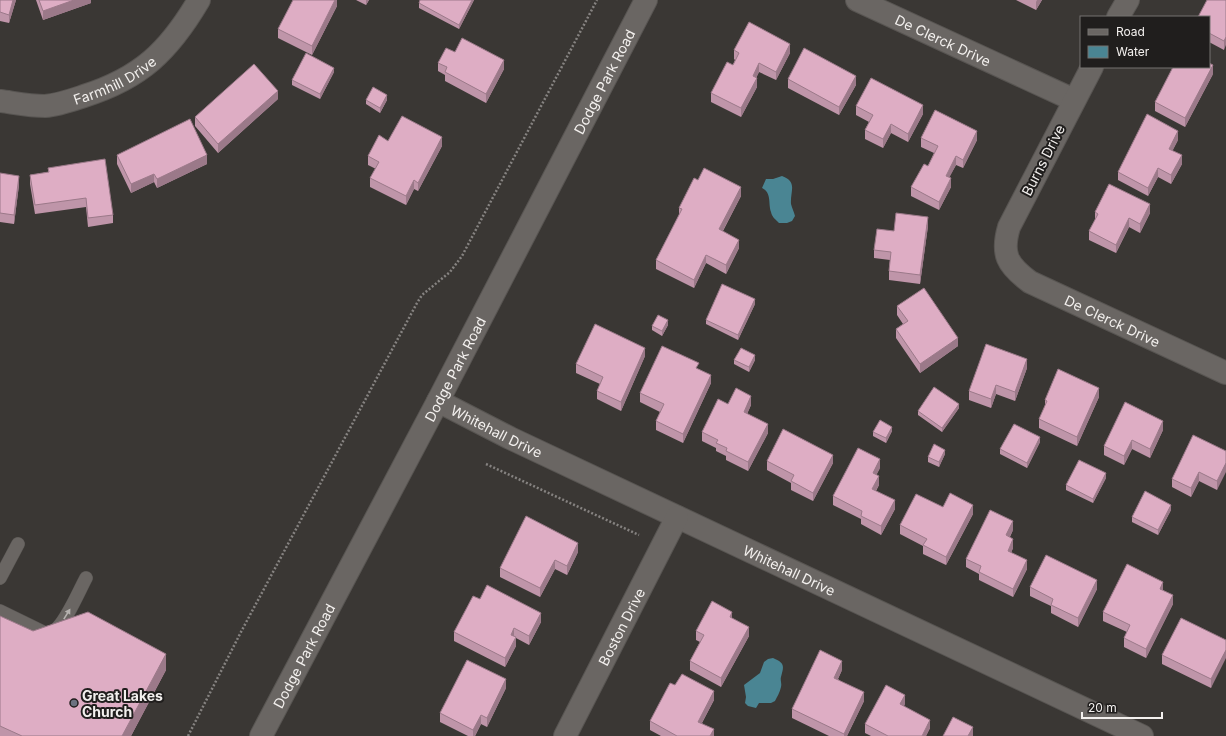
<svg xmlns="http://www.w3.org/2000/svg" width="1226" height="736" font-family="Inter,sans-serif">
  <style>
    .water { fill: #4a8593 }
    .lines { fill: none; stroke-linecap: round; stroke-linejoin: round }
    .lane-casing { stroke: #585552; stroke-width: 14 }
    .street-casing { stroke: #585552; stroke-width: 24 }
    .secondary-casing { stroke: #585552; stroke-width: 24 }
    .path { stroke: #868381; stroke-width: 2.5; stroke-dasharray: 2 2; stroke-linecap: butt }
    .lane { stroke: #6a6663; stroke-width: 13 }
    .street { stroke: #6a6663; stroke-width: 22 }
    .secondary { stroke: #6a6663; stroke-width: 22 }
    .wall { fill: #bf95a9 }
    .shaded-wall { fill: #9b7989 }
    .building { fill: #deadc4; stroke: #9b7989 }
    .oneway { fill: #b5b2af }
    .worship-dot { fill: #6b7280; stroke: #201e1d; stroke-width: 1.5 }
    .labels { text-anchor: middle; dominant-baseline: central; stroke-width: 4; stroke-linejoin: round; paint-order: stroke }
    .street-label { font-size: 14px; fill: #f3f0ee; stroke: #201e1d }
    .poi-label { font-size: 14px; font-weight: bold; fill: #f3f0ee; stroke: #201e1d; text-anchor: start }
  </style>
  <rect width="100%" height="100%" fill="#3a3734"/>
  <path class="water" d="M782,176C798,182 790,191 791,204C792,208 794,212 795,216L792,221L787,223H779C775,219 772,217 771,212C768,203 772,193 762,188L766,179H773Z
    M773,658C785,663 784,666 781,677C780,680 782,683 781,687C780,692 777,697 775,701L771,703H759L756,708L748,706L745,703L746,697L744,685L760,673L764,662L768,659Z"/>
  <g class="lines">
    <defs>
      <path id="lane" d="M0,578L18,544
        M0,611L45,633C49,632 52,632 55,630C66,622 79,591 86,578"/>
      <g id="street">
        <path id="s1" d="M857,0L1074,100"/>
        <path d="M1118,17L1128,0"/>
        <path id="s2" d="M1092,67L1009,227C1001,254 1007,265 1030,282L1226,373"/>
        <path id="s3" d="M0,101C15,103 30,106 45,106C58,105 72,100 84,96C141,78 169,51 199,0"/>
        <path id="s4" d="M438,401L510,438L1142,736"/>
        <path id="s5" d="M565,736L677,517"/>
      </g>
      <g id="secondary">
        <path id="s6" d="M261,736L438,401L646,0"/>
      </g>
    </defs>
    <use href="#lane" class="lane-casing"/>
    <use href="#street" class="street-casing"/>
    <use href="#secondary" class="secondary-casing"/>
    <path class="path" d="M486,464L639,535
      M188,736L242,630L417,303L422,295L450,272L462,256L597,0"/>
    <use href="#lane" class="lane"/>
    <use href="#street" class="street"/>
    <use href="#secondary" class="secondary"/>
  </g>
  <path class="wall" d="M0,0H16L9,23L0,21Z
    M36,0H91V3L43,20Z
    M337,0V6L312,55L278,38V29Z
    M356,0H369L366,5Z
    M474,0L459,29L419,8V3Z
    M1016,0H1042L1036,10Z
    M1226,0L1224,50L1209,42V17Z
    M734,50L790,53L776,80L759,72L756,78L757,87L741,117L711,102V93L733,65L735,60L734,59Z
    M455,52L504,69L486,103L445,81V75L438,71V63Z
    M334,72L320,99L292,85V80Z
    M1213,74L1185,127L1155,111V102Z
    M788,79L856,85L839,115L788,88Z
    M278,99L218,153L195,126V117Z
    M366,100H387L380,113L366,104Z
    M856,106L923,114L908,142L891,133L883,148L865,139V130L869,122L856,115Z
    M921,138L977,140L963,168L956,165L949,177L951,187L939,210L911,196V187L928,166L934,153L921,147Z
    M1178,140L1172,151L1182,164L1171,184L1158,177L1148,196L1118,180V172Z
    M388,141L442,146L418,191L414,189L406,205L370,187V178L376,169L368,165V156Z
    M117,155L207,164L157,188L154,182L131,193L117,164Z
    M48,168L113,215V223L88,227L86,207L35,214L30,184V175L48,172Z
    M0,173L19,185L14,224L0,222Z
    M698,180L741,196L723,231L739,248L726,274L706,263L694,288L656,269V260L679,215V208Z
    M1095,212L1150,213L1140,233L1129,227L1116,253L1089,240V231L1095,220Z
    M928,226L920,284L889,280V271L890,260L874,258V250L894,231Z
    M755,304L738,340L706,324V320Z
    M897,306L958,346L920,373L896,338V329L903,324L897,315Z
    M668,325L662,336L652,330V326Z
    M645,356L621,411L597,399V391L600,384L576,373V364Z
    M734,360H755L749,372L734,364Z
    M1027,368L1015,401L996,394L991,408L969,400V391Z
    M699,369L711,383L683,443L656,430V421L660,412L640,402V393Z
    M1099,397L1077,446L1039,428V419L1045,407V400Z
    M728,404L751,405L747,414L768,433L748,471L726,460V456L716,451V448L702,441V432Z
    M959,408L942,432L918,415V411Z
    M1163,430L1150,458L1132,449L1124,465L1104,455V446Z
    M892,431L886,443L873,436V432Z
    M1040,442L1027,468L1000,454V449Z
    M1226,451L1217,490L1199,481L1191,497L1172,487V479Z
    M945,454L939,467L928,462V457Z
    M767,461L833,463L813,501L791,490V483L767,470Z
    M880,468L876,475L879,485L876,491L895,509L881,535L861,524V519L833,505V496Z
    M1106,478L1093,503L1066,490V485Z
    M943,507L973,514L946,565L923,554V546L900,534V525Z
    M1171,510L1158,535L1132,522V517Z
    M1013,530L1010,537L1013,548L1011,553L1027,569L1013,597L979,580V574L966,567V559Z
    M578,552L567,575L555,569L540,597L500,577V568Z
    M1030,587L1097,589L1078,627L1051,613V606L1030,596Z
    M1163,590L1173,604L1146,658L1124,647V638L1127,632L1103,621V612Z
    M480,599L541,622L529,645L516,638V646L505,667L454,641V632Z
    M0,616L33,631L166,670L131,736H0Z
    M732,618L749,636L721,687L690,670V661L700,642L696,640V631Z
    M1226,640L1211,688L1162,664V655Z
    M842,670L838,679L864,701L847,736H829L792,718V709Z
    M675,685L714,700L702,723L714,736H661L650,730V721Z
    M506,688L487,727L481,724L475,736H468L440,722V713Z
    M905,704L904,706L930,728L926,736H871L865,733V724Z"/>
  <path class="shaded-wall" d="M13,0H16L9,23V15Z
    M74,0H91V3L43,20V11Z
    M335,0H337V6L312,55V46Z
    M366,0H369L366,5Z
    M472,0H474L459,29V25Z
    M1037,0H1042L1036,10V2Z
    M1226,37V45L1224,50V41Z
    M790,44V53L776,80V72Z
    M504,60V69L486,103V94Z
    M759,63V72L753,84V76Z
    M1213,65V74L1185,127V118Z
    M334,68V72L320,99V94Z
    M856,76V85L839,115V107Z
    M757,78V87L741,117V108Z
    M278,91V99L218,153V144Z
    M387,95V100L380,113V108Z
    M923,105V114L908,142V134Z
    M891,124V133L883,148V139Z
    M977,131V140L963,168V160Z
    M1178,131V140L1169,158V149Z
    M442,137V146L418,191V183Z
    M207,155V164L157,188V179Z
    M1182,155V164L1171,184V175Z
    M956,156V165L946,184V176Z
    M1158,168V177L1148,196V188Z
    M154,174V182L131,193V184Z
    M19,176V185L14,224V215Z
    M951,178V187L939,210V202Z
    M414,180V189L406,205V196Z
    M741,187V196L719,238V229Z
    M1150,204V213L1140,233V224Z
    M928,217V226L920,284V275Z
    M1129,218V227L1116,253V245Z
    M739,240V248L726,274V265Z
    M706,255V263L694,288V280Z
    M755,299V304L738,340V335Z
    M668,320V325L662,336V331Z
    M958,338V346L920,373V364Z
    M645,348V356L621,411V402Z
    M755,355V360L749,372V367Z
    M1027,359V368L1015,401V392Z
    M711,375V383L683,443V434Z
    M996,385V394L991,408V399Z
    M1099,388V397L1077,446V437Z
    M751,396V405L744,421V412Z
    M959,404V408L942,432V428Z
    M1163,421V430L1150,458V449Z
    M768,424V433L748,471V462Z
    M892,427V431L886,443V438Z
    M1040,437V442L1027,468V463Z
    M1132,440V449L1124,465V456Z
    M945,450V454L939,467V462Z
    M833,455V463L813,501V493Z
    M880,459V468L873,482V473Z
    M1226,463V472L1217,490V481Z
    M1199,472V481L1191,497V488Z
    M1106,473V478L1093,503V499Z
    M879,476V485L872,497V489Z
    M895,500V509L881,535V526Z
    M973,505V514L946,565V557Z
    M1171,505V510L1158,535V530Z
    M1013,521V530L1006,544V535Z
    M1013,539V548L1008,560V551Z
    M578,543V552L567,575V566Z
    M555,560V569L540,597V588Z
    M1027,560V569L1013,597V589Z
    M1097,580V589L1078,627V618Z
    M1163,582V591L1160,589Z
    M1173,595V604L1146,658V649Z
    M732,612V620L730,617Z
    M541,613V622L529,645V636Z
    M749,627V636L721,687V678Z
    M514,628V637L511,635Z
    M516,637V646L505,667V658Z
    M1226,650V658L1211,688V679Z
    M166,654V670L131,736H122Z
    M842,661V670L834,687V678Z
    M506,679V688L487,727V718Z
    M714,691V700L698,730V722Z
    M864,692V701L847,736H844V734Z
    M905,695V704L900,713V704Z
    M481,715V724L475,736H473V730Z
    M930,720V728L926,736H922Z
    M973,727V736H968Z
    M714,729V736H710Z"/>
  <path class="building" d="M0,0H13L9,15L0,12Z
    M39,0H74L43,11Z
    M293,0H335L312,46L278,29Z
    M420,0H472L459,25L419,3Z
    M1207,0H1226V37L1224,41L1209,33V17H1198Z
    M749,22L790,44L776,72L759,63L753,76L757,78L741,108L711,93L727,62L733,65L739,53L734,50Z
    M462,38L504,60L486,94L445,72L447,67L438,63L446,48L455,52Z
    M804,48L856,76L839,107L788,79Z
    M306,53L334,68L320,94L292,80Z
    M1209,63L1213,65L1185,118L1155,102L1173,67H1209Z
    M254,64L278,91L218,144L195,117Z
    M871,78L923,105L908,134L891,124L883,139L865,130L873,115L856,106Z
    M373,87L387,95L380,108L366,100Z
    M935,110L977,131L963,160L956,156L946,176L951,178L939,202L911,187L924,164L928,166L938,146L921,138Z
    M1147,114L1178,131L1169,149L1182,155L1171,175L1158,168L1148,188L1118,172Z
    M402,116L442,137L418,183L414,180L406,196L370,178L379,162L368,156L379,135L388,141Z
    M190,119L207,155L157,179L154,174L131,184L117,155Z
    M105,159L113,215L88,218L86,198L35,205L30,175L49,172L48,168Z
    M704,168L741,187L719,229L739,240L726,265L706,255L694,280L656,260L682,209L679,208L694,178L698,180Z
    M0,173L19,176L14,215L0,213Z
    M1109,184L1150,204L1140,224L1129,218L1116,245L1089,231L1098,214L1095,212Z
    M896,213L928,217L920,275L889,271L891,252L874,250L877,229L894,231Z
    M722,284L755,299L738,335L706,320Z
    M924,288L958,338L920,364L896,329L908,321L897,306Z
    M658,315L668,320L662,331L652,326Z
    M595,324L645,348L621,402L597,391L603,377L576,364Z
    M986,344L1027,359L1015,392L996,385L991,399L969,391Z
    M662,346L699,363L696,368L711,375L683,434L656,421L664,404L640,393Z
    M741,348L755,355L749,367L734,360Z
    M1058,369L1099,388L1077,437L1039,419L1047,401L1045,400Z
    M934,387L959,404L942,428L918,411Z
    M736,388L751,396L744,412L768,424L748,462L726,451L727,448L716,443L718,440L702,432L718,399L728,404Z
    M1125,402L1163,421L1150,449L1132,440L1124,456L1104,446Z
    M880,420L892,427L886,438L873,432Z
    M1014,424L1040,437L1027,463L1000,449Z
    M783,429L833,455L813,493L791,481L794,475L767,461Z
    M1193,435L1226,451V463L1217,481L1199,472L1191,488L1172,479Z
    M934,444L945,450L939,462L928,457Z
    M858,448L880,459L873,473L879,476L872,489L895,500L881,526L861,516L862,511L833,496Z
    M1079,460L1106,473L1093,499L1066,485Z
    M1145,491L1171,505L1158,530L1132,517Z
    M950,493L973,505L946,557L923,545L927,539L900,525L916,494L943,507Z
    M990,510L1013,521L1006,535L1013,539L1008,551L1027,560L1013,589L979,572L981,566L966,559Z
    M526,516L578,543L567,566L555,560L540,588L500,568Z
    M1046,555L1097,580L1078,618L1051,605L1053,599L1030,587Z
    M1127,564L1163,582L1160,589L1173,595L1146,649L1124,638L1130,625L1103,612Z
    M487,585L541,613L529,636L514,628L511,635L516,637L505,658L454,632L473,596L480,599Z
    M712,601L732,612L730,617L749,627L721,678L690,661L704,635L696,631Z
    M88,612L166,654L122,736H22L0,726V616L33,631Z
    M1181,618L1226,640V650L1211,679L1162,655Z
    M820,650L842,661L834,678L864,692L844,734L792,709Z
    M467,660L506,679L487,718L481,715L473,730L440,713Z
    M682,674L714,691L698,722L714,729L710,736H677L650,721L670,683L675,685Z
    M886,685L905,695L900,704L930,720L922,736H888L865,724Z
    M953,717L973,727L968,736H943Z"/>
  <defs><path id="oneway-solid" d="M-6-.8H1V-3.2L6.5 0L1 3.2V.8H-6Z"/></defs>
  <use class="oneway" href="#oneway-solid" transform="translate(67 614) rotate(-58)"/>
  <circle class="worship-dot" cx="74" cy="703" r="4"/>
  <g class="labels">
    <g class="street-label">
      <text stroke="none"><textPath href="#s1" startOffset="95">De Clerck Drive</textPath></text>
      <text stroke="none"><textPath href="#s3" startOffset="120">Farmhill Drive</textPath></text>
      <text stroke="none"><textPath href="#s6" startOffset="739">Dodge Park Road</textPath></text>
      <text transform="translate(1043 160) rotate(-63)">Burns Drive</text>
      <text stroke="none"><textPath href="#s2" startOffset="336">De Clerck Drive</textPath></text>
      <text stroke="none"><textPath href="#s6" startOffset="415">Dodge Park Road</textPath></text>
      <text stroke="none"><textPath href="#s4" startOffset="66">Whitehall Drive</textPath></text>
      <text stroke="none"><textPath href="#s4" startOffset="390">Whitehall Drive</textPath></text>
      <text stroke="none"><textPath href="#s5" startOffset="123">Boston Drive</textPath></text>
      <text stroke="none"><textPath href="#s6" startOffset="91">Dodge Park Road</textPath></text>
    </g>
    <g class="poi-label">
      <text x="82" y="695">Great Lakes<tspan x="82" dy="16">Church</tspan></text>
    </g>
  </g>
  <rect x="1080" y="16" width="130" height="52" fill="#201e1d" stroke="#747271"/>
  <rect x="1088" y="29" width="20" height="6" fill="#6a6663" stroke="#747271"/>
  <text x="1116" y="36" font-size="12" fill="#f3f0ee">Road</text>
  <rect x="1088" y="46" width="20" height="12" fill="#4a8593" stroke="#747271"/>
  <text x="1116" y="56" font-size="12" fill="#f3f0ee">Water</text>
  <path d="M1082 712v6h80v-6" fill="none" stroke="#f3f0ee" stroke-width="2"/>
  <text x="1088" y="712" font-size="12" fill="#f3f0ee" stroke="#201e1d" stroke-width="3" paint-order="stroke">20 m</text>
</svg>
